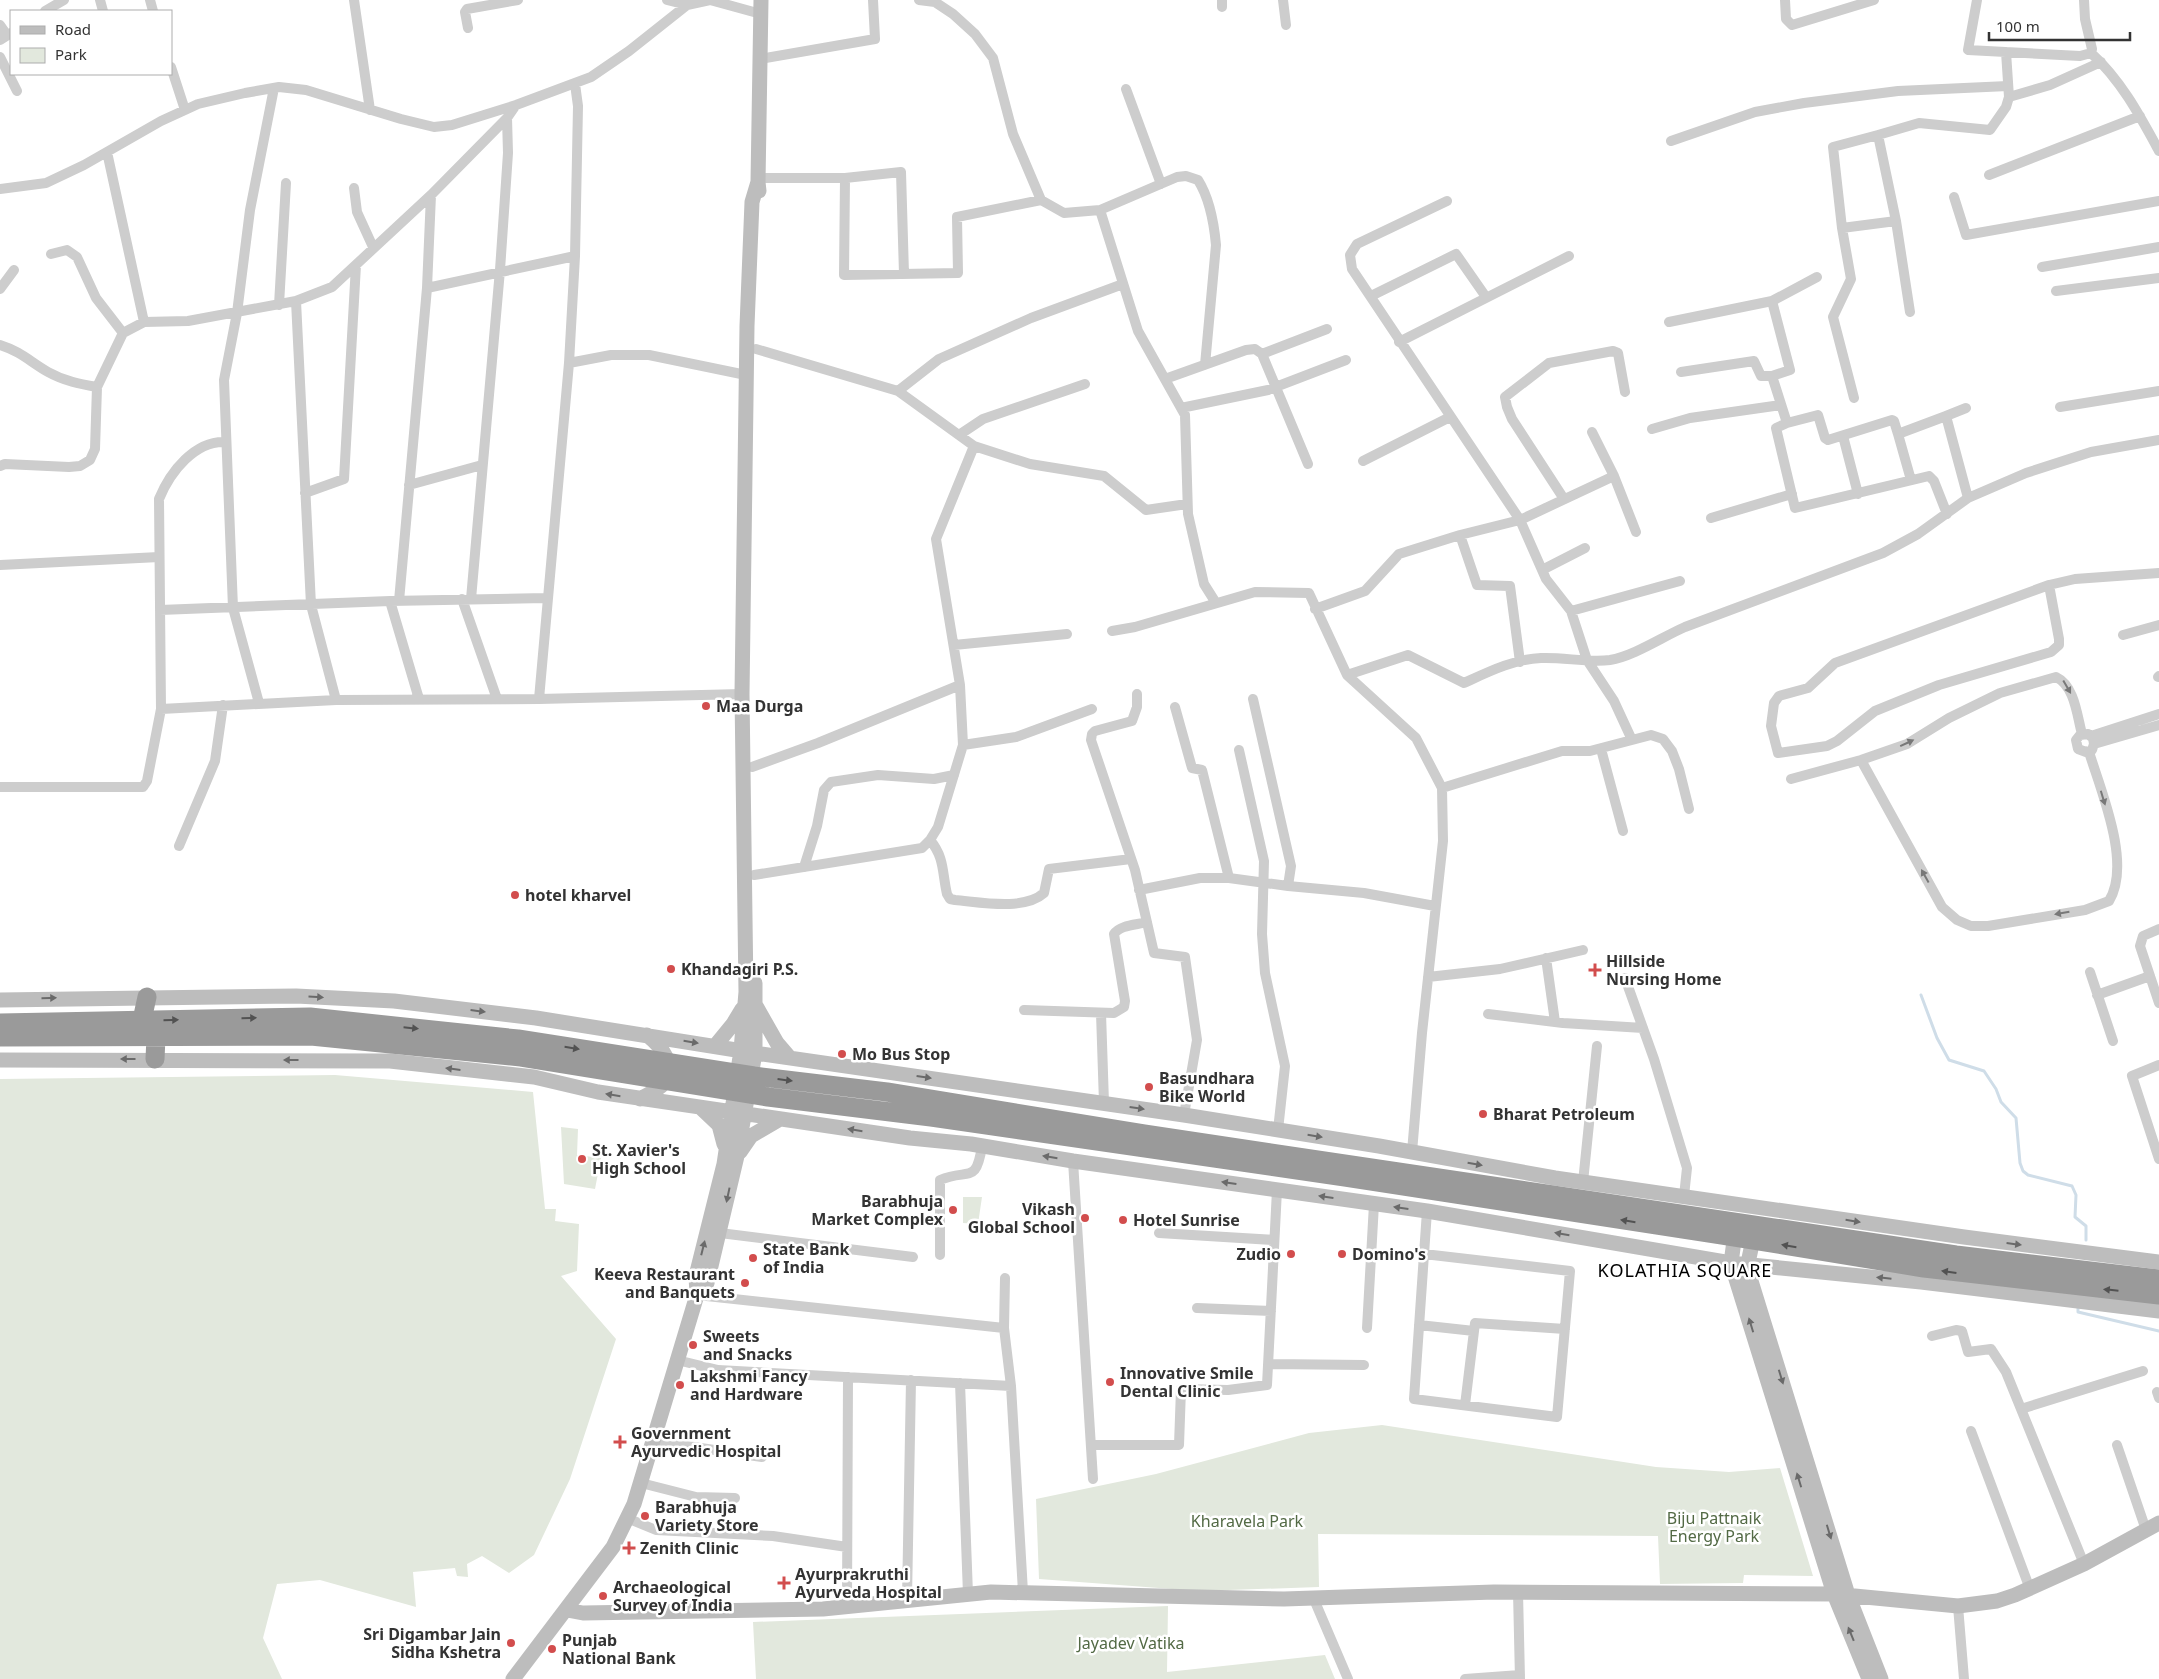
<svg xmlns="http://www.w3.org/2000/svg" width="2159" height="1679" font-family="'Noto Sans',sans-serif">
  <style>
    .green { fill: #e2e8dd }
    .lines { fill: none; stroke-linecap: round; stroke-linejoin: round }
    .stream { stroke: #cfdde8; stroke-width: 3 }
    .street { stroke: #cdcdcd; stroke-width: 10 }
    .secondary { stroke: #bdbdbd; stroke-width: 15 }
    .highway { stroke: #9a9a9a; stroke-width: 19 }
    .oneway { fill: #787878 }
    .oneway2 { fill: #6a6a6a }
    .oneway3 { fill: #525252 }
    .poi-dot { fill: #d24d4d; stroke: #fff; stroke-width: 2 }
    .labels { text-anchor: middle; dominant-baseline: central; stroke-width: 5; stroke-linejoin: round; paint-order: stroke }
    .poi-label { font-size: 16px; font-weight: bold; fill: #333; stroke: #fff; text-anchor: start }
    .park-label { font-size: 16px; fill: #536a45; stroke: #fff }
    .neighbourhood-label { font-size: 18px; letter-spacing: 1px; fill: #000; stroke: #fff }
  </style>
  <rect width="100%" height="100%" fill="#fff"/>
  <path class="green" d="M335,1075L533,1092L545,1209H556L555,1221L579,1224L577,1271L561,1276L616,1339L570,1479L534,1555L509,1573L482,1556L467,1564L468,1577L457,1576L455,1568L413,1572L416,1607L320,1580L277,1584L263,1638L282,1679H0V1079Z
    M561,1127L578,1129L577,1155L601,1158L595,1189L564,1184Z
    M963,1197H982L978,1224L963,1223Z
    M1382,1425L1656,1467L1729,1472L1780,1468L1813,1576L1744,1575L1743,1583L1660,1584L1658,1536L1318,1534L1319,1587L1199,1591L1039,1579L1036,1499L1156,1474L1309,1433Z
    M1168,1606L1167,1672L1325,1655L1335,1679H756L753,1622Z"/>
  <g class="lines">
    <path class="stream" d="M1921,995L1937,1038L1949,1060L1984,1071L1996,1089L2001,1102L2016,1118L2020,1163L2023,1171L2028,1175L2072,1186L2076,1195L2075,1217L2086,1226V1240
      M2078,1306V1312L2159,1331"/>
    <path class="street" d="M100,0L103,11
      M150,0L153,11
      M354,0L370,110
      M667,0L687,5
      M919,0L935,2L953,14L975,34L993,58L1013,134L1041,200L1064,213L1100,210L1138,331L1185,415L1188,514L1204,584L1216,603
      M1283,0L1286,25
      M1785,0L1786,19L1792,25L1874,0
      M1977,0L1968,50L2080,56L2091,53L2092,49L2085,19L2084,0
      M1222,7V0
      M45,11L64,0
      M0,25L7,35
      M468,28L465,12L467,9L518,0
      M0,40L11,33
      M2091,53C2121,80 2140,116 2159,151
      M0,57L17,91
      M760,59L875,39L873,0
      M171,67L185,110
      M1126,89L1161,184
      M2009,97L2050,85L2101,62
      M1671,141L1755,112L1804,103L1898,91L2008,86
      M107,152L144,322
      M1989,175L2140,116
      M758,178H845L844,275L958,273L957,217L1041,200
      M845,178L901,172L904,274
      M354,188L357,212L373,247
      M0,189L46,183L84,165L161,121L185,110L198,104L245,93L279,87L306,90L401,119L434,127L452,125L516,105L591,77L629,51L687,5L710,0L761,14
      M1954,197L1966,235L2159,201
      M1100,210L1177,177L1186,176L1198,180C1210,199 1214,223 1216,245L1205,365
      M1896,221L1910,312
      M1842,228L1833,147L1878,135
      M51,254L67,250L77,257L96,298L123,333
      M2042,267L2159,247
      M1817,277L1772,301L1790,370L1772,376L1787,423L1818,415L1825,438L1828,440L1892,420L1894,421L1898,434L1946,416L1968,498
      M427,288L575,256
      M0,289L14,270
      M2056,291L2159,278
      M1371,296L1456,254L1486,297
      M296,301L311,605L336,700
      M279,305L286,183
      M1669,322L1772,301
      M1399,342L1569,256
      M0,345C22,352 29,361 48,372C64,381 80,384 97,387
      M756,349L898,391L939,359L1031,318L1123,284
      M1262,354L1327,329
      M569,363L611,355H649L746,375
      M1681,372L1754,361L1761,376H1772
      M1165,379L1246,350L1255,349L1262,354L1308,464
      M898,391L974,446L1030,464L1104,476L1146,510L1187,504
      M1854,398L1833,317L1851,279L1842,228L1896,221L1878,135L1919,123L1990,130L2006,107L2009,97L2006,52
      M2060,407L2159,391
      M1181,408L1268,390L1346,360
      M1946,416L1966,408
      M1787,423L1776,428L1795,508L1929,476L1934,481L1947,514
      M1652,429L1690,418L1781,405
      M1592,432L1614,476L1520,520L1546,579L1571,611L1587,660L1614,701L1632,740
      M1898,434L1911,480
      M959,435L983,419L1085,384
      M1843,436L1858,494
      M1363,461L1450,417
      M0,466L5,464L69,467L80,466L90,460L95,449L97,387L123,333L144,322L188,321L296,301L332,287L431,195L507,118L516,105
      M1614,476L1636,532
      M409,485L482,465
      M305,493L344,479L356,265
      M1564,499L1512,419L1507,407L1505,397L1549,363L1613,351L1618,353L1625,392
      M1711,518L1792,494
      M1460,535L1477,585L1510,586L1520,662
      M0,565L159,557
      M1542,570L1585,548
      M2049,585L2059,639V645L2051,652L1939,685L1875,711L1837,741L1827,746L1778,753L1771,726L1774,703L1779,696L1808,688L1835,663L2049,585L2075,579L2159,573
      M462,599L497,699
      M471,599L500,270L508,153L507,118
      M390,601L419,699
      M399,601L427,288L431,195
      M1315,609L1365,591L1399,554L1460,535L1520,520L1352,269L1350,255L1357,244L1447,201
      M160,610L390,601L546,598
      M1571,611L1680,581
      M1112,631L1135,627L1255,592L1309,593L1347,675L1416,738L1442,788L1443,841L1422,1033L1412,1152
      M2123,635L2159,625
      M954,645L1067,634
      M1347,675L1408,655L1464,683C1488,672 1514,659 1541,658C1564,657 1588,663 1610,660C1634,656 1662,637 1685,627L1883,553L1918,534L1968,498L2026,473L2091,452L2159,440
      M2158,677L2159,676
      M1137,694V707L1132,721L1095,731L1092,734L1091,740L1135,870L1154,953L1185,957L1197,1040L1184,1115
      M539,699L569,363L575,256L578,106L575,84
      M259,703L233,608L224,380L237,313L250,210L274,88
      M1175,707L1192,768L1202,770L1229,878
      M161,709L336,700L539,699L742,694
      M2091,736L2159,714
      M2094,744L2093,738L2088,734L2080,735L2076,740L2078,749L2086,752L2092,750L2094,744L2159,725
      M963,745L1016,737L1092,709
      M1601,749L1623,831
      M1239,750L1264,861L1262,934L1265,973L1285,1066L1278,1130
      M1861,760L1942,907L1957,920L1971,926H1988L2085,910L2109,901C2132,864 2101,791 2089,752
      M752,767L818,743L960,685
      M1791,779L1861,760L1907,744L1949,718L2000,693L2056,677C2075,686 2077,716 2082,734
      M0,787H143L147,781L161,709L159,499C170,472 195,440 226,442
      M1442,788L1562,751H1590L1651,735L1663,739L1672,751L1679,769L1689,809
      M930,840C945,858 942,873 947,894L950,899L955,900C980,902 1024,911 1044,893L1049,869L1131,859
      M179,846L215,761L223,705
      M804,867L817,826L824,790L831,782L878,775L934,779L954,775
      M754,875L922,848L930,840L938,827L963,745L960,685L936,539L974,446
      M1288,886L1364,893L1435,906
      M1139,890L1200,878H1229L1288,886L1291,866L1253,699
      M2159,929L2143,936L2140,946L2159,1003
      M1546,958L1555,1022
      M2090,972L2113,1041
      M1428,977L1500,969L1583,950
      M1625,978L1654,1059L1687,1168L1684,1196
      M2097,995L2150,976
      M1024,1010L1114,1013L1124,1007L1125,1001L1114,934C1120,925 1136,925 1147,922
      M1101,1013L1104,1103
      M1488,1014L1563,1023L1643,1028
      M2159,1065L2132,1076L2159,1159
      M1073,1161L1093,1479
      M1583,1182L1597,1046
      M720,1233L913,1257
      M1159,1233L1274,1240
      M1424,1254L1570,1271L1557,1417L1414,1399L1427,1211
      M940,1255V1180C969,1168 976,1185 982,1146
      M697,1295L1004,1328L1011,1386L1023,1592
      M1197,1308L1271,1311
      M1419,1325L1474,1331
      M1004,1328L1005,1278
      M1367,1328L1374,1204
      M1932,1336L1956,1330L1962,1331L1968,1352L1991,1349L2006,1372L2084,1564
      M677,1360L718,1370L1011,1386
      M1268,1364L1364,1365
      M960,1383L968,1594
      M2157,1392L2159,1398
      M1465,1405L1475,1323L1565,1329
      M2021,1409L2143,1371
      M1971,1431L2030,1589
      M653,1441L762,1457
      M1091,1445H1179L1181,1389L1228,1390L1267,1385L1277,1190
      M2117,1445L2146,1530
      M641,1483L696,1497L735,1498
      M627,1518L656,1530L773,1536L847,1547
      M1518,1592L1520,1679
      M1313,1597L1348,1679
      M907,1599L911,1380
      M847,1606L848,1377
      M1958,1606L1964,1679
      M1465,1679L1520,1675"/>
    <path class="secondary" d="M759,191L758,182L761,0
      M0,1000L296,996L394,1001L536,1018L755,1053L1184,1115L1379,1146L1555,1178L1964,1237L2159,1262
      M756,1006L777,1043L789,1057
      M715,1046L733,1024L742,1009
      M0,1060L390,1061L534,1077L598,1092L910,1138L971,1144L1073,1161L1427,1211L1731,1263L1921,1282L2159,1311
      M640,1099C648,1095 658,1090 664,1083C677,1065 661,1046 647,1035
      M700,1107L719,1125L724,1144
      M740,1152L751,1136L780,1119
      M1736,1226L1731,1263L1834,1594L1869,1679
      M1755,1230L1748,1263L1751,1281L1848,1595L1881,1679
      M697,1295L707,1283L737,1156L755,1053V983
      M567,1610L583,1613L823,1609L991,1592L1284,1599L1494,1592L1834,1594L1958,1606L1997,1601L2015,1595L2084,1564L2159,1523
      M513,1679L613,1547L634,1504L697,1295L696,1276L724,1164L741,1050L746,992L742,694L747,326L752,202L758,182"/>
    <path class="highway" d="M142,1020L147,997
      M0,1023L310,1017L518,1039L754,1076L887,1092L1144,1134L1956,1255L2159,1279
      M0,1037L311,1036L521,1057L768,1097L931,1117L1345,1177L1722,1235L1924,1268L2159,1295
      M155,1059L156,1037"/>
  </g>
  <defs><path id="oneway-solid" d="M-6-.8H1V-3.2L6.5 0L1 3.2V.8H-6Z" transform="scale(1.25)"/></defs>
  <g class="oneway">
    <use href="#oneway-solid" transform="translate(2067 687) rotate(60)"/>
    <use href="#oneway-solid" transform="translate(1907 743) rotate(-25)"/>
    <use href="#oneway-solid" transform="translate(2103 798) rotate(73)"/>
    <use href="#oneway-solid" transform="translate(1925 876) rotate(-119)"/>
    <use href="#oneway-solid" transform="translate(2062 913) rotate(170)"/>
  </g>
  <g class="oneway2">
    <use href="#oneway-solid" transform="translate(316 997) rotate(3)"/>
    <use href="#oneway-solid" transform="translate(49 998) rotate(-1)"/>
    <use href="#oneway-solid" transform="translate(478 1011) rotate(7)"/>
    <use href="#oneway-solid" transform="translate(691 1042) rotate(9)"/>
    <use href="#oneway-solid" transform="translate(128 1059) rotate(-180)"/>
    <use href="#oneway-solid" transform="translate(291 1060) rotate(-180)"/>
    <use href="#oneway-solid" transform="translate(453 1069) rotate(-173)"/>
    <use href="#oneway-solid" transform="translate(924 1077) rotate(8)"/>
    <use href="#oneway-solid" transform="translate(613 1095) rotate(-171)"/>
    <use href="#oneway-solid" transform="translate(1137 1108) rotate(8)"/>
    <use href="#oneway-solid" transform="translate(855 1130) rotate(-171)"/>
    <use href="#oneway-solid" transform="translate(1315 1136) rotate(9)"/>
    <use href="#oneway-solid" transform="translate(1050 1157) rotate(-171)"/>
    <use href="#oneway-solid" transform="translate(1475 1164) rotate(10)"/>
    <use href="#oneway-solid" transform="translate(1229 1183) rotate(-172)"/>
    <use href="#oneway-solid" transform="translate(728 1195) rotate(102)"/>
    <use href="#oneway-solid" transform="translate(1326 1197) rotate(-172)"/>
    <use href="#oneway-solid" transform="translate(1401 1208) rotate(-172)"/>
    <use href="#oneway-solid" transform="translate(1853 1221) rotate(9)"/>
    <use href="#oneway-solid" transform="translate(1562 1234) rotate(-170)"/>
    <use href="#oneway-solid" transform="translate(2014 1244) rotate(7)"/>
    <use href="#oneway-solid" transform="translate(703 1248) rotate(-76)"/>
    <use href="#oneway-solid" transform="translate(1884 1278) rotate(-174)"/>
    <use href="#oneway-solid" transform="translate(1751 1325) rotate(-107)"/>
    <use href="#oneway-solid" transform="translate(1781 1377) rotate(73)"/>
    <use href="#oneway-solid" transform="translate(1799 1480) rotate(-107)"/>
    <use href="#oneway-solid" transform="translate(1829 1532) rotate(73)"/>
    <use href="#oneway-solid" transform="translate(1851 1634) rotate(-112)"/>
  </g>
  <g class="oneway3">
    <use href="#oneway-solid" transform="translate(249 1018) rotate(-1)"/>
    <use href="#oneway-solid" transform="translate(171 1020) rotate(-1)"/>
    <use href="#oneway-solid" transform="translate(411 1028) rotate(6)"/>
    <use href="#oneway-solid" transform="translate(572 1048) rotate(9)"/>
    <use href="#oneway-solid" transform="translate(785 1080) rotate(7)"/>
    <use href="#oneway-solid" transform="translate(1628 1221) rotate(-171)"/>
    <use href="#oneway-solid" transform="translate(1789 1246) rotate(-170)"/>
    <use href="#oneway-solid" transform="translate(1949 1272) rotate(-172)"/>
    <use href="#oneway-solid" transform="translate(2111 1290) rotate(-174)"/>
  </g>
  <g class="poi-dot">
    <circle cx="706" cy="706" r="5"/>
    <circle cx="515" cy="895" r="5"/>
    <circle cx="671" cy="969" r="5"/>
    <path d="M1592.5 962.5h5v5h5v5h-5v5h-5v-5h-5v-5h5z"/>
    <circle cx="842" cy="1054" r="5"/>
    <circle cx="1149" cy="1087" r="5"/>
    <circle cx="1483" cy="1114" r="5"/>
    <circle cx="582" cy="1159" r="5"/>
    <circle cx="953" cy="1210" r="5"/>
    <circle cx="1085" cy="1218" r="5"/>
    <circle cx="1123" cy="1220" r="5"/>
    <circle cx="1291" cy="1254" r="5"/>
    <circle cx="1342" cy="1254" r="5"/>
    <circle cx="753" cy="1258" r="5"/>
    <circle cx="745" cy="1283" r="5"/>
    <circle cx="693" cy="1345" r="5"/>
    <circle cx="1110" cy="1382" r="5"/>
    <circle cx="680" cy="1385" r="5"/>
    <path d="M617.5 1434.5h5v5h5v5h-5v5h-5v-5h-5v-5h5z"/>
    <circle cx="645" cy="1516" r="5"/>
    <path d="M626.5 1540.5h5v5h5v5h-5v5h-5v-5h-5v-5h5z"/>
    <path d="M781.5 1575.5h5v5h5v5h-5v5h-5v-5h-5v-5h5z"/>
    <circle cx="603" cy="1596" r="5"/>
    <circle cx="511" cy="1643" r="5"/>
    <circle cx="552" cy="1649" r="5"/>
  </g>
  <g class="labels">
    <g class="poi-label">
      <text x="716" y="706">Maa Durga</text>
      <text x="525" y="895">hotel kharvel</text>
      <text x="1606" y="961">Hillside<tspan x="1606" dy="18">Nursing Home</tspan></text>
      <text x="681" y="969">Khandagiri P.S.</text>
      <text x="852" y="1054">Mo Bus Stop</text>
      <text x="1159" y="1078">Basundhara<tspan x="1159" dy="18">Bike World</tspan></text>
      <text x="1493" y="1114">Bharat Petroleum</text>
      <text x="592" y="1150">St. Xavier's<tspan x="592" dy="18">High School</tspan></text>
      <text x="943" y="1201" text-anchor="end">Barabhuja<tspan x="943" dy="18">Market Complex</tspan></text>
      <text x="1075" y="1209" text-anchor="end">Vikash<tspan x="1075" dy="18">Global School</tspan></text>
      <text x="1133" y="1220">Hotel Sunrise</text>
      <text x="763" y="1249">State Bank<tspan x="763" dy="18">of India</tspan></text>
      <text x="1281" y="1254" text-anchor="end">Zudio</text>
      <text x="1352" y="1254">Domino's</text>
      <text x="735" y="1274" text-anchor="end">Keeva Restaurant<tspan x="735" dy="18">and Banquets</tspan></text>
      <text x="703" y="1336">Sweets<tspan x="703" dy="18">and Snacks</tspan></text>
      <text x="1120" y="1373">Innovative Smile<tspan x="1120" dy="18">Dental Clinic</tspan></text>
      <text x="690" y="1376">Lakshmi Fancy<tspan x="690" dy="18">and Hardware</tspan></text>
      <text x="631" y="1433">Government<tspan x="631" dy="18">Ayurvedic Hospital</tspan></text>
      <text x="655" y="1507">Barabhuja<tspan x="655" dy="18">Variety Store</tspan></text>
      <text x="640" y="1548">Zenith Clinic</text>
      <text x="795" y="1574">Ayurprakruthi<tspan x="795" dy="18">Ayurveda Hospital</tspan></text>
      <text x="613" y="1587">Archaeological<tspan x="613" dy="18">Survey of India</tspan></text>
      <text x="501" y="1634" text-anchor="end">Sri Digambar Jain<tspan x="501" dy="18">Sidha Kshetra</tspan></text>
      <text x="562" y="1640">Punjab<tspan x="562" dy="18">National Bank</tspan></text>
    </g>
    <g class="park-label">
      <text x="1714" y="1518">Biju Pattnaik<tspan x="1714" dy="18">Energy Park</tspan></text>
      <text x="1247" y="1521">Kharavela Park</text>
      <text x="1131" y="1643">Jayadev Vatika</text>
    </g>
    <g class="neighbourhood-label">
      <text x="1685" y="1270">KOLATHIA SQUARE</text>
    </g>
  </g>
  <rect x="10" y="10" width="162" height="65" fill="#ffffff" stroke="#adadad"/>
  <rect x="20" y="26" width="25" height="8" fill="#bdbdbd" stroke="#adadad"/>
  <text x="55" y="35" font-size="15" fill="#333333">Road</text>
  <rect x="20" y="48" width="25" height="15" fill="#e2e8dd" stroke="#adadad"/>
  <text x="55" y="60" font-size="15" fill="#333333">Park</text>
  <path d="M1989 32v8h141v-8" fill="none" stroke="#333333" stroke-width="2.5"/>
  <text x="1996" y="32" font-size="15" fill="#333333" stroke="#ffffff" stroke-width="4" paint-order="stroke">100 m</text>
</svg>
